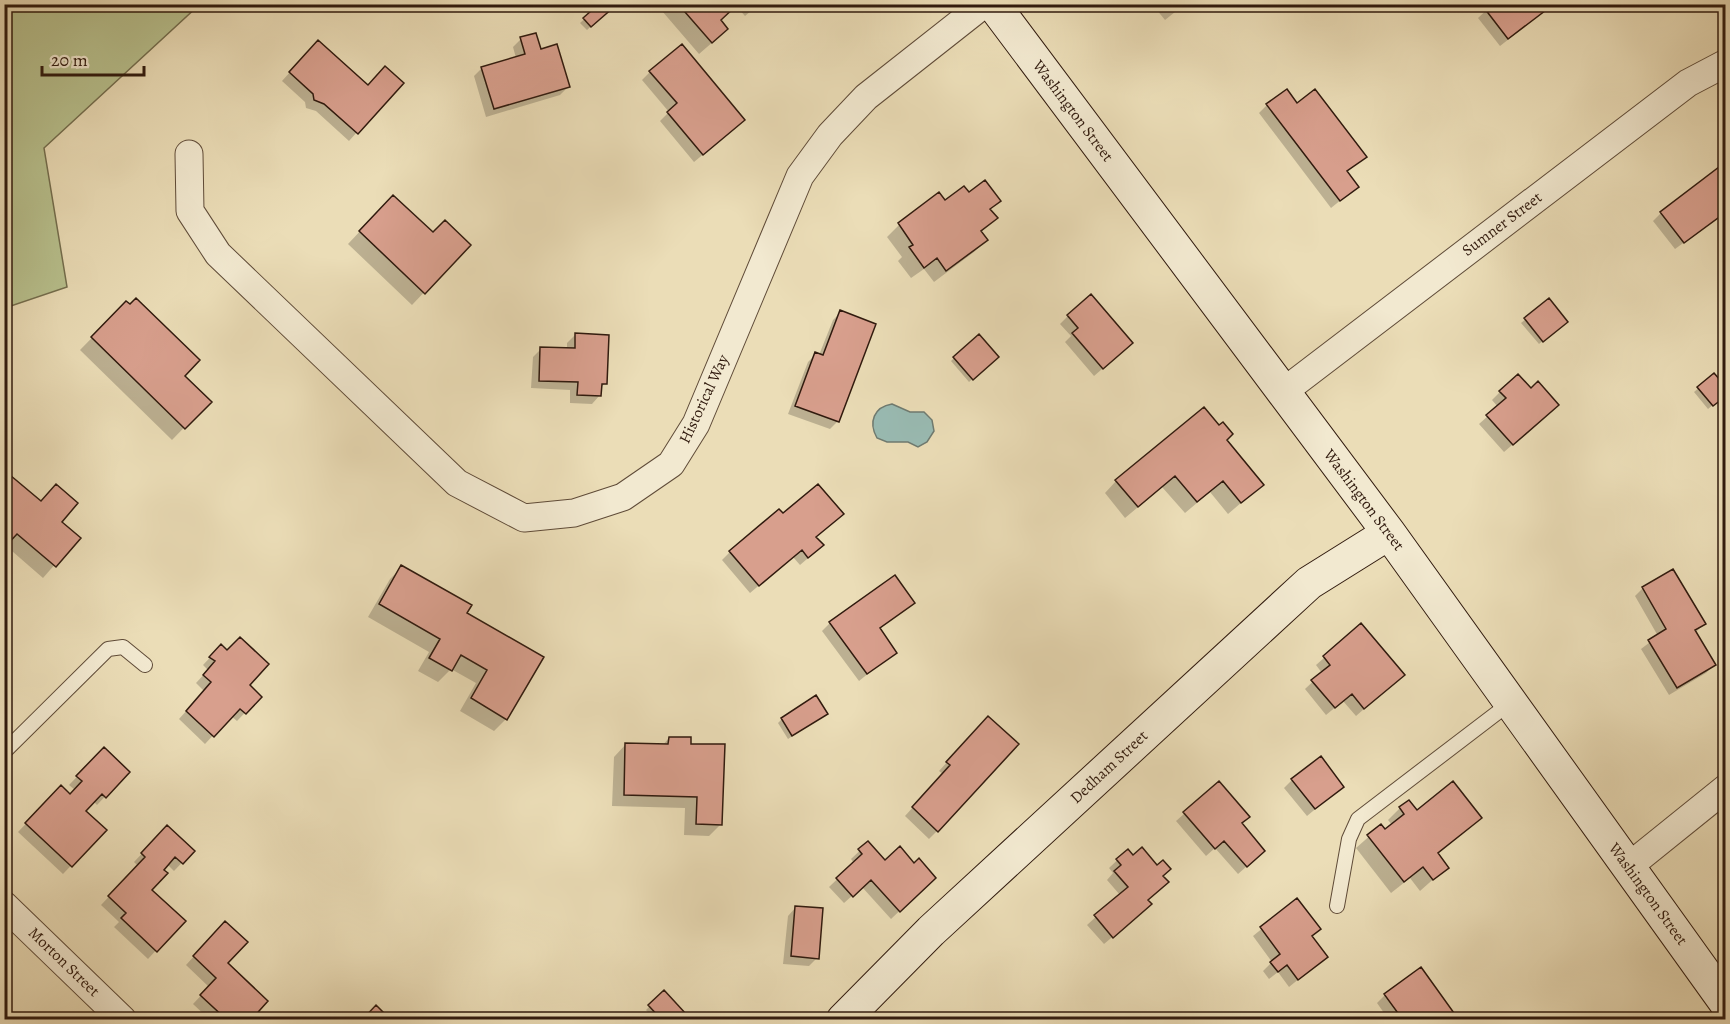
<svg xmlns="http://www.w3.org/2000/svg" width="1730" height="1024" font-family="Alegreya,serif">
  <style>
    .green { fill: #b8c18e; stroke: #746e4e; stroke-width: 1.5 }
    .water { fill: #99bbb3; stroke: #6f7b71; stroke-width: 1.5 }
    .shadow { fill: #0003 }
    .building { fill: #d89f8d; stroke: #301a0e; stroke-width: 1.5 }
    .lines { fill: none; stroke-linecap: round; stroke-linejoin: round }
    .lane-casing { stroke: #5f4b38; stroke-width: 16 }
    .street-casing { stroke: #5f4b38; stroke-width: 29 }
    .secondary-casing { stroke: #301a0e; stroke-width: 35 }
    .lane { stroke: #f2e9d0; stroke-width: 14 }
    .street { stroke: #f2e9d0; stroke-width: 27 }
    .secondary { stroke: #f2e9d0; stroke-width: 33 }
    .labels { text-anchor: middle; dominant-baseline: central; stroke-width: 4.5; stroke-linejoin: round; paint-order: stroke }
    .street-label { font-size: 16px; fill: #301a0e; stroke: #f2e9d0 }
  </style>
  <rect width="100%" height="100%" fill="#ebddb7"/>
  <filter id="stains"><feTurbulence type="fractalNoise" baseFrequency=".00333" numOctaves="4"/><feColorMatrix values="0 0 0 0 .2 0 0 0 0 .09 0 0 0 0 .02 0 0 0 .5 -.17"/></filter>
  <radialGradient id="worn" r=".72"><stop offset=".6" stop-color="#630" stop-opacity="0"/><stop offset="1" stop-color="#630" stop-opacity=".3"/></radialGradient>
  <path class="green" d="M4,5H199L44,148L67,287L5,308Z"/>
  <path class="water" d="M892,404L910,412H924L932,420L934,431L927,442L918,447L908,442H887L877,438C868,422 874,407 892,404Z"/>
  <path class="shadow" d="M601,4L612,7L587,30L580,23Z
    M656,4H759L745,16L736,6L719,21L714,41L699,54Z
    M1152,4H1185L1165,20Z
    M1493,4H1554L1500,46L1478,18Z
    M521,39L540,51L568,87L560,95L486,117L474,76L482,68L516,58L513,47Z
    M310,50L368,87L401,83L349,141L316,111L306,108L305,102L282,81Z
    M650,72L735,128L694,162L660,121L669,112L642,80Z
    M1267,105H1297L1365,157L1346,173L1357,187L1331,208L1259,113Z
    M939,194L945,202L969,194L999,201L990,210L996,218L980,233L986,240L974,252L934,282L924,269L911,278L898,261L902,257L887,237L899,225Z
    M381,209L433,234L469,245L412,305L348,244Z
    M1726,212L1675,249L1653,221L1661,213Z
    M1549,300L1562,325L1539,344L1521,323Z
    M126,303L183,376L209,402L172,440L80,350Z
    M841,312L838,421L830,429L788,414L808,362L816,354L819,355L833,320Z
    M1068,316L1123,351L1094,376L1065,342L1071,336L1060,324Z
    M575,335L605,383L600,389V395L592,404L570,403V390L531,388L533,357L541,349H567V343Z
    M997,357L969,382L951,361L954,358Z
    M1714,375L1726,394L1708,409L1694,392Z
    M1531,390L1549,413L1504,452L1479,424L1498,407L1492,400L1500,392Z
    M1225,440L1262,485L1228,514L1210,492L1185,513L1162,487L1125,518L1105,493L1116,481Z
    M4,472L78,538L43,578L5,545Z
    M815,538L814,553L800,565L793,557L750,593L722,560L730,552Z
    M402,567L465,613L506,719L494,731L460,711L476,683L451,669L438,682L418,671L429,652L368,617L390,579Z
    M1643,588L1704,624L1696,632L1714,665L1706,673L1669,695L1641,649L1658,636L1635,596Z
    M913,602L879,629L895,652L859,681L822,631L830,623Z
    M1360,626L1395,682L1356,716L1343,701L1326,715L1305,689L1322,673L1316,665Z
    M221,646L248,685L260,697L237,721L231,716L205,744L179,719L204,691L196,683L208,670L203,665Z
    M826,714L788,739L778,723L782,719Z
    M980,726L937,831L929,839L905,816L943,774L939,771Z
    M669,738L689,745L721,824L709,836L684,835L685,808L612,806L614,757L626,744L662,746Z
    M104,749L128,772L97,805L93,801L84,811L105,830L63,874L18,832L61,787L70,796L75,790L69,785Z
    M1292,780L1342,787L1307,816L1284,788Z
    M1219,783L1240,824L1255,859L1238,874L1215,848L1206,856L1176,821Z
    M1400,808L1416,812L1480,818L1437,854L1447,867L1420,891L1410,878L1391,893L1356,848L1381,826L1385,831L1392,825L1388,820Z
    M167,827L193,851L174,871L167,864L150,890L183,921L148,959L114,927L119,922L101,905L138,866L134,862Z
    M868,843L885,862L926,886L891,919L862,887L844,903L829,887L854,863L851,859Z
    M1127,851L1133,857L1162,876L1147,900L1142,912L1104,944L1087,925L1120,895L1107,880L1113,873L1109,868Z
    M1297,900L1311,937L1326,957L1289,987L1278,972L1269,979L1263,971L1272,962L1253,936Z
    M796,907L817,958L809,966L783,964L788,916Z
    M217,931L226,963L249,1020H210L193,1004L209,987L186,965Z
    M664,992L681,1020H655L646,1010Z
    M1385,995L1457,1020H1389L1377,1003Z"/>
  <path class="building" d="M599,4H611L614,7L591,27L583,18Z
    M678,4H738L721,20L728,29L712,43Z
    M1490,4H1554L1508,39L1485,9Z
    M536,33L541,49L557,44L570,87L494,109L481,67L525,54L520,37Z
    M318,40L368,85L385,66L404,83L358,134L324,104L314,100L313,94L289,72Z
    M682,44L745,120L703,155L667,112L677,103L649,71Z
    M1287,89L1297,103L1315,89L1367,157L1347,171L1359,187L1340,201L1266,104Z
    M1719,167L1726,175V212L1684,243L1660,212Z
    M985,180L1001,201L990,209L998,218L981,231L988,240L946,271L937,258L924,268L909,247L913,245L898,223L939,192L945,200L964,186L969,192Z
    M393,195L433,232L445,220L471,245L425,294L359,231Z
    M1091,294L1133,343L1103,369L1072,333L1078,328L1067,315Z
    M136,298L200,360L185,376L212,402L185,429L91,337L126,301L130,304Z
    M1549,298L1568,322L1543,342L1524,318Z
    M840,310L876,324L839,422L795,406L815,352L823,355Z
    M575,333L609,335L607,384H602L601,396L577,395L578,382L539,381L540,347L575,348Z
    M979,334L999,357L973,380L953,357Z
    M1714,373L1726,387V396L1713,406L1697,387Z
    M1518,374L1531,388L1538,381L1559,405L1513,445L1486,415L1506,398L1499,391Z
    M1204,407L1219,425L1223,422L1233,434L1227,440L1264,485L1241,503L1223,481L1197,502L1175,476L1138,507L1115,480Z
    M4,470L41,501L56,484L78,503L62,522L81,538L56,567L17,534L4,548Z
    M818,484L844,514L816,537L824,545L808,558L802,550L759,586L729,551L779,509L783,513Z
    M401,565L472,605L467,613L544,657L507,720L471,698L487,670L461,655L452,671L429,658L440,639L379,604Z
    M1673,569L1706,624L1695,630L1716,665L1677,688L1648,640L1666,629L1642,587Z
    M895,575L915,603L880,628L897,653L867,674L829,622Z
    M1361,623L1405,675L1364,709L1352,694L1335,708L1311,680L1330,665L1323,656Z
    M240,637L269,664L250,685L262,697L246,714L240,709L214,737L186,711L211,682L203,675L215,661L209,657L221,644L227,650Z
    M816,695L828,714L792,736L781,718Z
    M988,716L1019,744L938,832L912,807L950,765L946,762Z
    M669,737H691V744H725L722,825L696,824L697,797L624,795L625,743L668,744Z
    M104,747L130,772L106,798L102,794L86,811L107,830L72,867L25,823L61,785L70,794L82,781L76,776Z
    M1321,756L1344,787L1315,809L1291,779Z
    M1219,781L1250,817L1242,823L1265,851L1247,867L1224,841L1215,849L1183,812Z
    M1453,781L1482,818L1438,853L1449,868L1433,880L1423,867L1404,882L1367,835L1381,824L1385,829L1404,814L1399,807L1409,800L1417,810Z
    M167,825L195,851L183,864L175,857L164,870L168,873L152,890L186,921L157,952L121,918L126,913L108,896L145,857L141,853Z
    M868,841L885,860L900,846L914,863L919,858L936,878L900,912L871,880L853,897L836,878L862,854L858,849Z
    M1142,847L1157,865L1163,860L1171,869L1163,876L1169,882L1148,900L1152,904L1113,938L1094,915L1128,887L1114,871L1121,865L1116,859L1128,849L1133,855Z
    M1297,898L1321,929L1312,936L1328,957L1298,980L1287,965L1278,972L1270,962L1280,954L1260,927Z
    M795,906L823,908L819,959L791,956Z
    M225,921L248,942L228,963L268,1001L251,1020H227L200,995L216,978L193,956Z
    M1421,967L1459,1020H1403L1384,994Z
    M664,990L687,1015L683,1020H662L648,1005Z
    M376,1005L391,1020H362Z"/>
  <g class="lines">
    <defs>
      <path id="lane" d="M4,752L108,649L123,647L145,665
        M1337,906L1349,839L1358,819L1510,703"/>
      <path id="street" d="M189,154L190,211L218,254L457,483L524,518L574,513L623,497L671,464L696,424L800,176L830,135L866,97L984,4
        M1283,392L1688,83L1726,63
        M1628,867L1726,788
        M4,905L123,1020"/>
      <path id="secondary" d="M993,4L1389,533L1726,1003
        M843,1020L931,931L1309,583L1389,533"/>
    </defs>
    <use href="#lane" class="lane-casing"/>
    <use href="#street" class="street-casing"/>
    <use href="#secondary" class="secondary-casing"/>
    <use href="#lane" class="lane"/>
    <use href="#street" class="street"/>
    <use href="#secondary" class="secondary"/>
  </g>
  <g class="labels">
    <g class="street-label">
      <text transform="translate(1073 111) rotate(53)">Washington Street</text>
      <text transform="translate(1502 224) rotate(-37)">Sumner Street</text>
      <text transform="translate(704 399) rotate(-65)">Historical Way</text>
      <text transform="translate(1364 500) rotate(53)">Washington Street</text>
      <text transform="translate(1109 767) rotate(-43)">Dedham Street</text>
      <text transform="translate(1648 894) rotate(54)">Washington Street</text>
      <text transform="translate(64 962) rotate(44)">Morton Street</text>
    </g>
  </g>
  <rect width="1730" height="1024" fill="none" stroke="#ebddb7" stroke-width="24"/>
  <rect x="6" y="6" width="1718" height="1012" fill="none" stroke="#301a0e" stroke-width="3"/>
  <rect x="12" y="12" width="1706" height="1000" fill="none" stroke="#301a0e" stroke-width="1.5"/>
  <path d="M42 66v9h102v-9" fill="none" stroke="#301a0e" stroke-width="3"/>
  <text x="51" y="66" font-size="18" fill="#301a0e" stroke="#f2e9d0" stroke-width="4.5" paint-order="stroke">20 m</text>
  <rect width="100%" height="100%" filter="url(#stains)"/>
  <rect width="100%" height="100%" fill="url(#worn)"/>
</svg>
